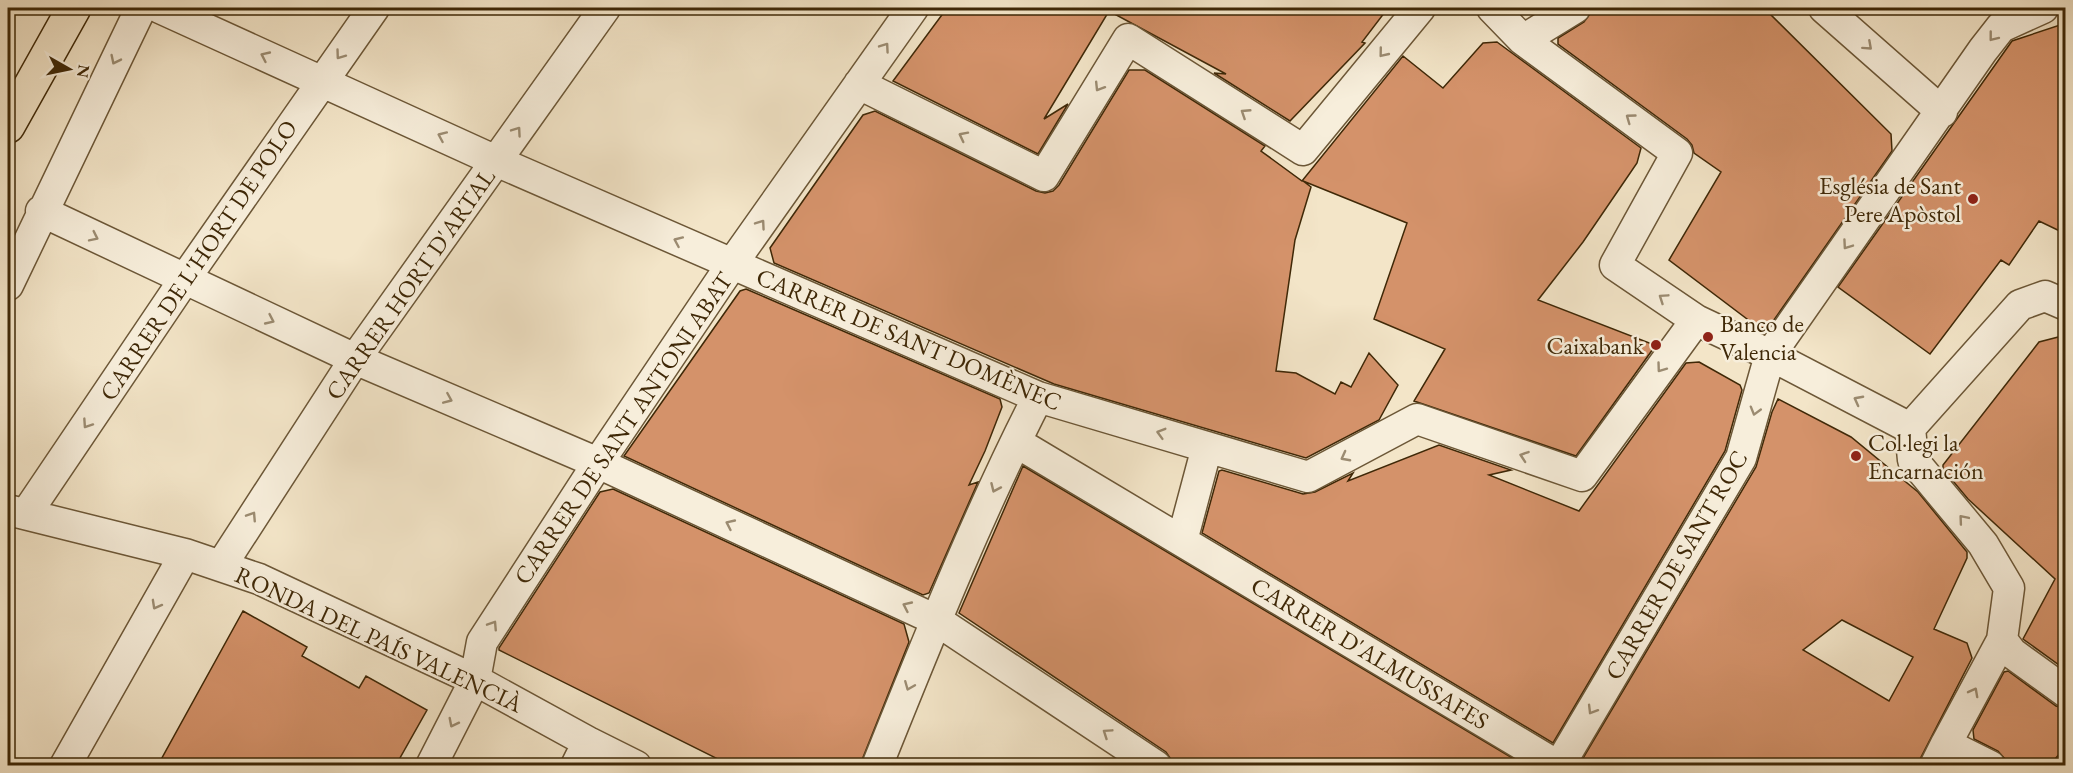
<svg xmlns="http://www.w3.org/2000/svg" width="2073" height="773" font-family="'EB Garamond',serif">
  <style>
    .building { fill: #d4926a; stroke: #3f2807; stroke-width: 1.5; fill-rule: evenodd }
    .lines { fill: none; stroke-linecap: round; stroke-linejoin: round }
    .minor-casing { stroke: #6c5737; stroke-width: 33 }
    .highway-casing { stroke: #3f2807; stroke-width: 36 }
    .minor { stroke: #f7eedb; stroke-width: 30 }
    .highway { stroke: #f3e5c8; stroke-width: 33 }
    .oneway { stroke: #9b8b71 }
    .poi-dot { fill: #8f2418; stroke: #f7eedb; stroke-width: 2 }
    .labels { text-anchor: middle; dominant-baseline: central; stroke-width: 5; stroke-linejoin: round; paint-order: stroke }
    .poi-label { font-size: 24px; fill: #3f2807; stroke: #f7eedb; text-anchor: end }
    .street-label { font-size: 24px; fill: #3f2807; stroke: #f7eedb }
  </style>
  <rect width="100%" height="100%" fill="#f3e5c8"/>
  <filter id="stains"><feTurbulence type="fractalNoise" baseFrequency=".00333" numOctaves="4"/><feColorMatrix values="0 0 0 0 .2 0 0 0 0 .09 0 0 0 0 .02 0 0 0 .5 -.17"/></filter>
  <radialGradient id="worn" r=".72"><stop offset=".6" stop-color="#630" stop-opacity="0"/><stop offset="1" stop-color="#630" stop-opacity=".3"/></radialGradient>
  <path class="building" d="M947,8H1388L1362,42L1365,43L1290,121L1214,73L1226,74L1109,11L1044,119L1068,104L1038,154L893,81Z
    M1594,8H1764L1891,134L1892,151L1769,327L1759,328L1669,260L1721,172L1694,153L1692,145L1687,139L1558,44V38L1584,22Z
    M2066,23V234L2039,221L2009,265L2001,260L1930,354L1838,287L2012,41Z
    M1497,42L1641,148L1637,163L1624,182L1583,242L1538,300L1652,344L1653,349L1576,456L1414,401L1445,349L1374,319L1407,223L1303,181L1311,187L1295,240L1276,371L1296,373L1335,394L1341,382L1351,387L1369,353L1398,385L1379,420L1306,458L1054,384L774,263L770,248L863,115L875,111L1036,191L1045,193L1053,191L1059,185L1129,70H1145L1265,146L1261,151L1302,181L1403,56L1443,88L1483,43Z
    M746,289L1000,399L1002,407L985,451L969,485L978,482L929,593L923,595L624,456L740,291Z
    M2066,335V670L2023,639L2055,579L1968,499L1943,469V465L2039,342Z
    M1699,362L1740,385L1742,390L1725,451L1553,743L1202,533L1219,471L1222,470L1303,494L1315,492L1353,473L1348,481L1439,445L1511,470L1489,475L1579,511L1686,363Z
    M1778,399L1851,437L1918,492L1967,552V558L1934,629L1967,643L1972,658L1917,765H1579L1756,467L1772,412ZM1842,620L1913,657L1889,701L1803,650Z
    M1023,466L1524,765H1179L1172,761L1166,752L959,613Z
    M613,489L904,624L909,642L860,765H713L716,758L499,650V648L600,492Z
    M243,611L307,647L302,656L359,688L366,676L427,710L396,765H158Z
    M2008,671L2056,706L2066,709V746L2050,765H2018L2005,759L1998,751L1974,739L1973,730L2004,672Z"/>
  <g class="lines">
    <defs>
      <path id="minor" d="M160,8L496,161L1038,397L1308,477L1417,419L1582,476L1696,320
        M1492,8L1523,40L1677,153L1615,265L1696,320L1770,355L1910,428
        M1824,8L1942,112
        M1523,40L1575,8
        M859,84L1044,176L1128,39L1303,150L1420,8
        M41,211L355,359L598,463L936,620L1156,766
        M8,285L141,8
        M1910,428L1913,460L1983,544L2009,588L2002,640L1946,744
        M1910,428L2020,305L2045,296L2066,305
        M1016,442L1558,766
        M8,510L185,554L259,579L475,680L588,742L636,766
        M26,514L184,280L374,8
        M1182,541L1207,447
        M221,566L355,359L605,8
        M2002,640L2012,653L2066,692
        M65,766L185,554
        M431,766L475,680L482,642L598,463L732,264L913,8
        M576,766L588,742
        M877,766C927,642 977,516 1038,397
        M1559,766L1741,458L1770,355L1983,50L2001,27L2043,8
        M1935,766L1946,744L1990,766"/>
      <path id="highway" d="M8,126L74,8"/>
    </defs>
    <use href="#minor" class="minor-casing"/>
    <use href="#highway" class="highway-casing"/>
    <use href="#minor" class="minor"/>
    <use href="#highway" class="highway"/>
  </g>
  <defs><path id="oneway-chevron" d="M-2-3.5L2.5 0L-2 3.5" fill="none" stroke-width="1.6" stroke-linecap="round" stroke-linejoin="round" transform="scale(1.5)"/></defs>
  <g class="oneway">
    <use href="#oneway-chevron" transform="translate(1993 37) rotate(128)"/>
    <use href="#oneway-chevron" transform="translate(1868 46) rotate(42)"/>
    <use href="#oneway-chevron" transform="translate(885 47) rotate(-55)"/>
    <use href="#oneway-chevron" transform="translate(1383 53) rotate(129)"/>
    <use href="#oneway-chevron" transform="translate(340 55) rotate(126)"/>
    <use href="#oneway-chevron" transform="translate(265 56) rotate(-155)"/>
    <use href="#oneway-chevron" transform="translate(115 60) rotate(116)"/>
    <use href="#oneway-chevron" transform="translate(1099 87) rotate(122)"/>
    <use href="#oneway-chevron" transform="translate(1245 113) rotate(-147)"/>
    <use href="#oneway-chevron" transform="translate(1630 118) rotate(-144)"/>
    <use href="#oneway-chevron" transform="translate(517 131) rotate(-55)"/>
    <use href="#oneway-chevron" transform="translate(442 136) rotate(-156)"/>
    <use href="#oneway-chevron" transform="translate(963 136) rotate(-153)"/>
    <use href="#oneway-chevron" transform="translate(761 224) rotate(-55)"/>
    <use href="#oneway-chevron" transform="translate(94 237) rotate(26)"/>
    <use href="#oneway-chevron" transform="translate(678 241) rotate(-156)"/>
    <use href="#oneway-chevron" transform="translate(1847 245) rotate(125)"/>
    <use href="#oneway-chevron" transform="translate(1663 298) rotate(-146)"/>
    <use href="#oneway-chevron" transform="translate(270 320) rotate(25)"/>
    <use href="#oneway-chevron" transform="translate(1661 368) rotate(126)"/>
    <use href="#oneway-chevron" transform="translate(448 399) rotate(23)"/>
    <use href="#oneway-chevron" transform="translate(1858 400) rotate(-152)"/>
    <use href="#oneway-chevron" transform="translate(1755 411) rotate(106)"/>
    <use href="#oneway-chevron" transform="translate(87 424) rotate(124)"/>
    <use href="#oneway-chevron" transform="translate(1161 433) rotate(-164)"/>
    <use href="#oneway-chevron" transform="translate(1524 456) rotate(-161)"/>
    <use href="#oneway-chevron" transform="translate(1345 457) rotate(152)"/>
    <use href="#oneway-chevron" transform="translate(995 488) rotate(114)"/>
    <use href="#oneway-chevron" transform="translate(252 516) rotate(-57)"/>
    <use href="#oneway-chevron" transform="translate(1963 519) rotate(-130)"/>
    <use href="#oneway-chevron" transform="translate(730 524) rotate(-155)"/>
    <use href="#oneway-chevron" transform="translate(156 605) rotate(119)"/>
    <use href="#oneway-chevron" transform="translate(907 606) rotate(-155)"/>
    <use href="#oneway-chevron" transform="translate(493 625) rotate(-57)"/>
    <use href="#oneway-chevron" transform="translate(909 686) rotate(112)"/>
    <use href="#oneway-chevron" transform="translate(1974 692) rotate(-62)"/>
    <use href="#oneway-chevron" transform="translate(1592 710) rotate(121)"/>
    <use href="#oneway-chevron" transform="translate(453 723) rotate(117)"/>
    <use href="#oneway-chevron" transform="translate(1107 733) rotate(-146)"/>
  </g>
  <g class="poi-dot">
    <circle cx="1973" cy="199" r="6"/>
    <circle cx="1708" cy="337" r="6"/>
    <circle cx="1656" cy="345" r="6"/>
    <circle cx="1856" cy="456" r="6"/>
  </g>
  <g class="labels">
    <g class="poi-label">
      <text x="1961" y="185">Església de Sant<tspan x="1961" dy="28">Pere Apòstol</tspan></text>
      <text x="1720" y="323" text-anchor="start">Banco de<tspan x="1720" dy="28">Valencia</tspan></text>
      <text x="1644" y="345">Caixabank</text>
      <text x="1868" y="442" text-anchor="start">Col·legi la<tspan x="1868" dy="28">Encarnación</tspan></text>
    </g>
    <g class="street-label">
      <text transform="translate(198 260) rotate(-56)">CARRER DE L'HORT DE POLO</text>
      <text transform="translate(410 284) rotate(-55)">CARRER HORT D'ARTAL</text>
      <text transform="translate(909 339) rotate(23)">CARRER DE SANT DOMÈNEC</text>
      <text transform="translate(623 428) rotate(-56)">CARRER DE SANT ANTONI ABAT</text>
      <text transform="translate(1676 565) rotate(-60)">CARRER DE SANT ROC</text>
      <text transform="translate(379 639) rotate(25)">RONDA DEL PAÍS VALENCIÀ</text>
      <text transform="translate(1370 653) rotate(31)">CARRER D'ALMUSSAFES</text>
    </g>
  </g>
  <rect width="2073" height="773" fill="none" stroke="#f3e5c8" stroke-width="30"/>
  <rect x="9" y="9" width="2055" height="755" fill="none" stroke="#3f2807" stroke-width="3"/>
  <rect x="15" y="15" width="2043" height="743" fill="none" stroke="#3f2807" stroke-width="1.5"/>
  <g transform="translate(69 69) rotate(99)" stroke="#f7eedb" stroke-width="4.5" paint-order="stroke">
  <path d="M0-4.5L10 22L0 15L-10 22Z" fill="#3f2807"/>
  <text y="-9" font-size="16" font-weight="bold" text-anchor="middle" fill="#3f2807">N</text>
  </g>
  <rect width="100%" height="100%" filter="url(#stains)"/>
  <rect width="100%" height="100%" fill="url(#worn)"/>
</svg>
